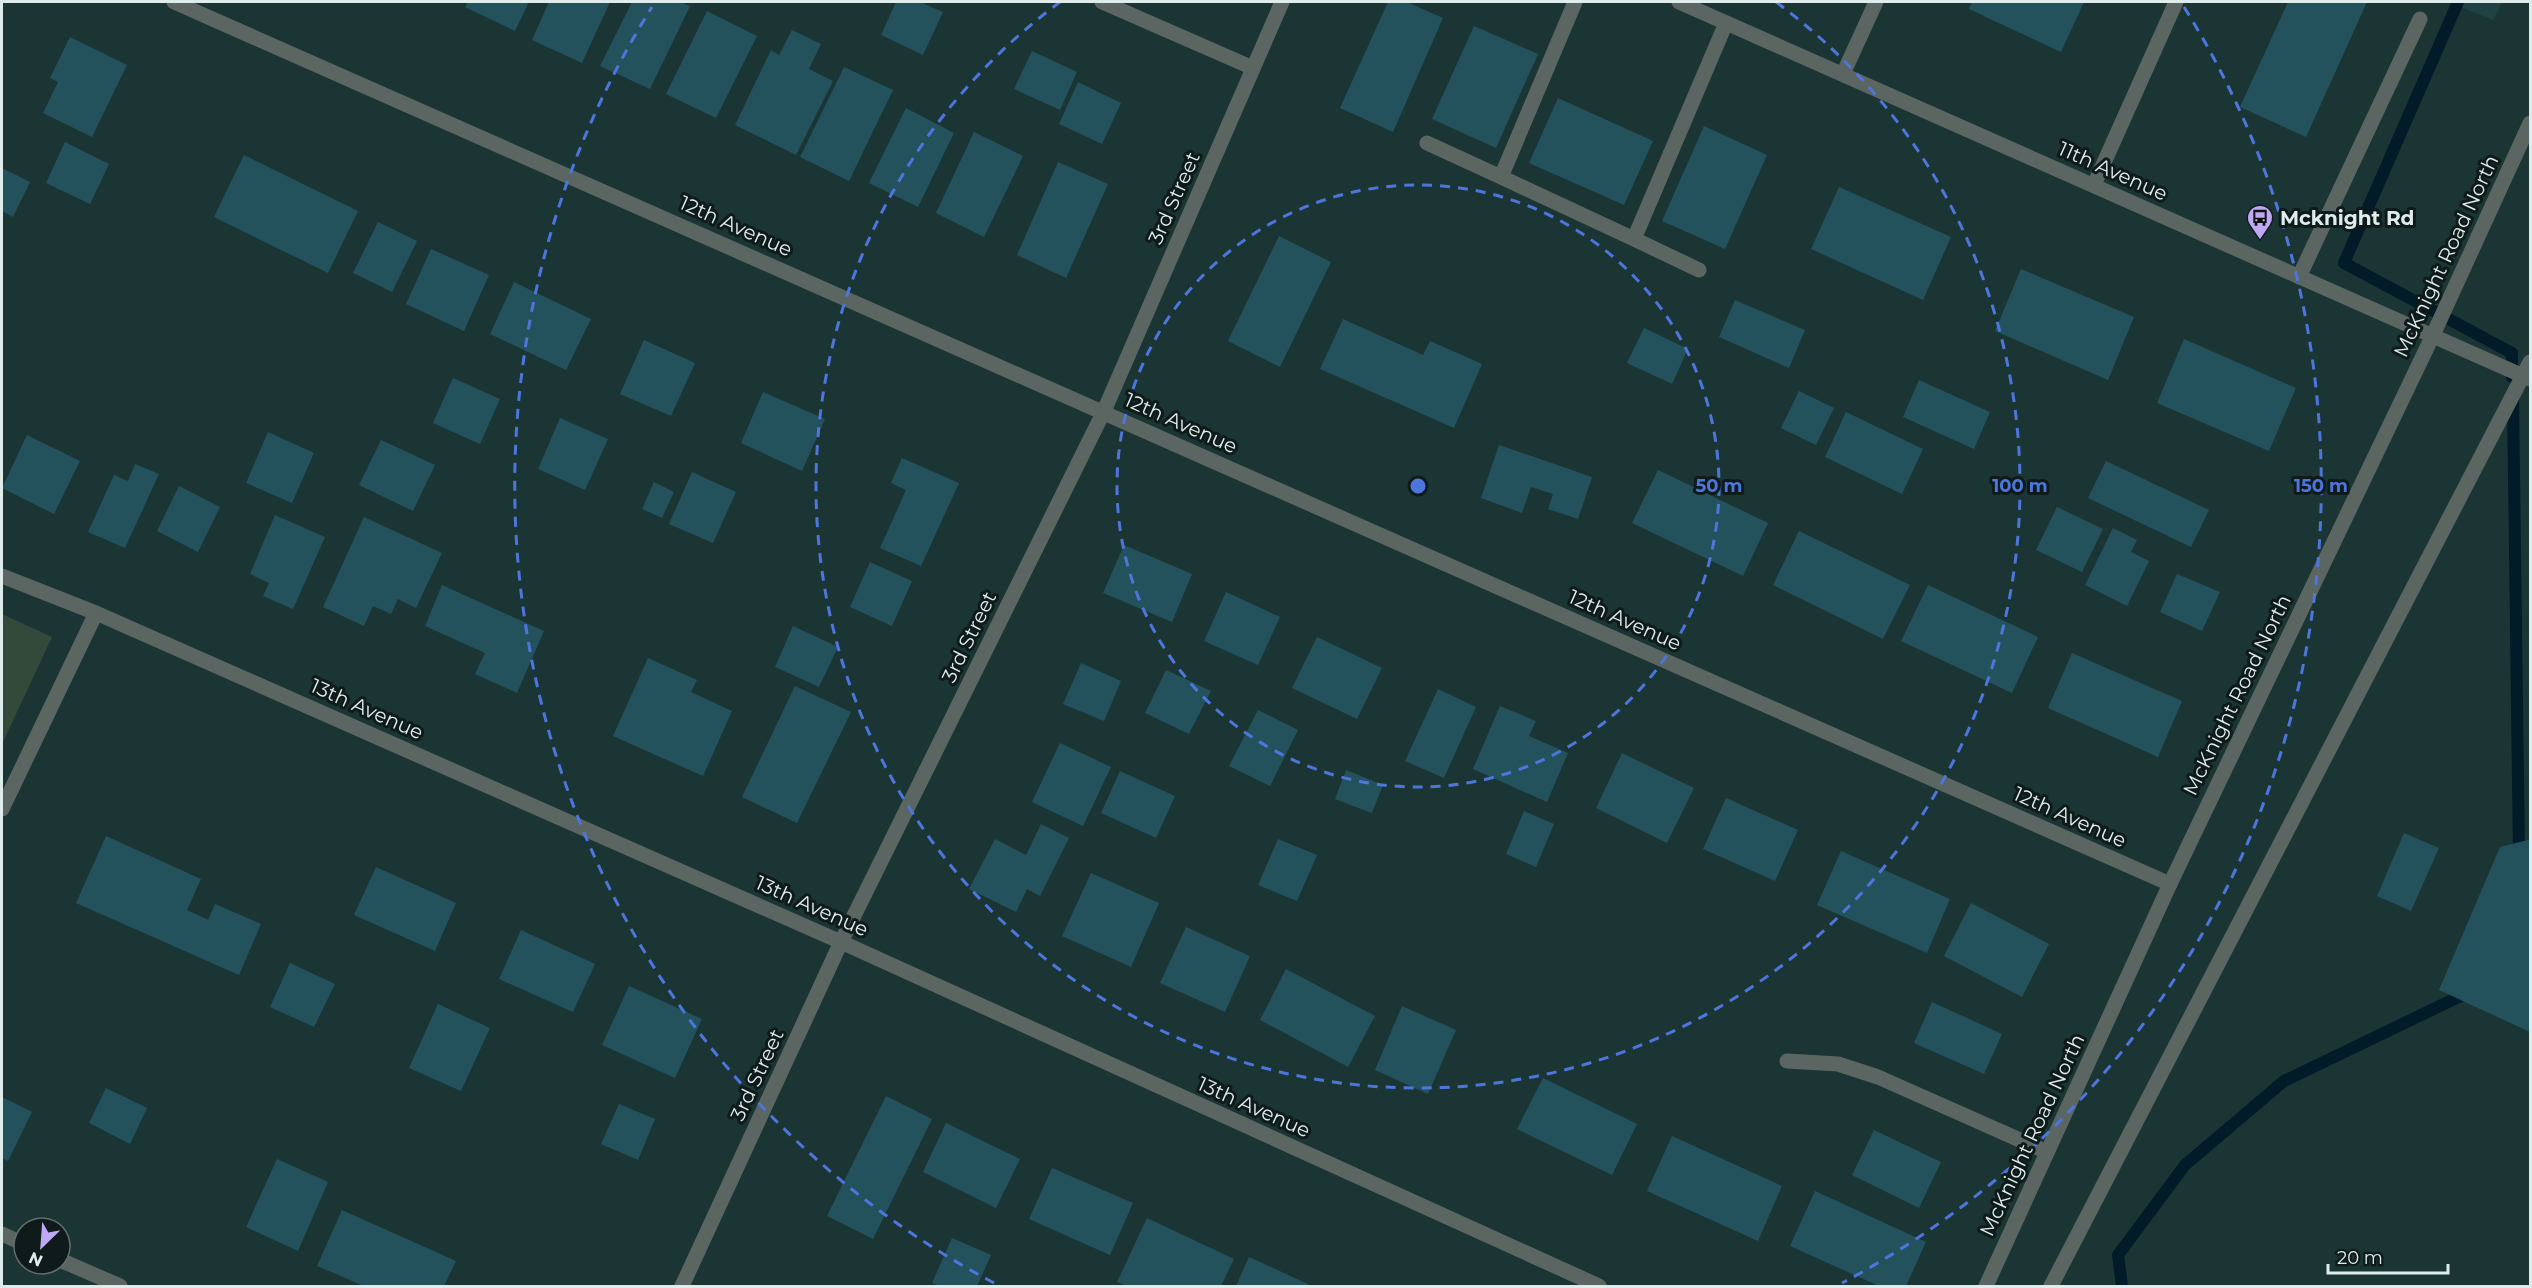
<svg xmlns="http://www.w3.org/2000/svg" width="2532" height="1288" font-family="Montserrat,sans-serif">
  <style>
    .built { fill: #1f4242 }
    .green { fill: #334939 }
    .lines { fill: none; stroke-linecap: round; stroke-linejoin: round }
    .stream { stroke: #011b29; stroke-width: 12 }
    .building { fill: #23525d }
    .service { stroke: #5b6662; stroke-width: 15 }
    .minor { stroke: #5b6662; stroke-width: 15 }
    .tertiary { stroke: #5b6662; stroke-width: 15 }
    .ring { fill: none; stroke: #4d76dd; stroke-width: 3; stroke-dasharray: 10 8 }
    .labels { text-anchor: middle; dominant-baseline: central; stroke-width: 6; stroke-linejoin: round; paint-order: stroke }
    .street-label { font-size: 20px; fill: #deedec; stroke: #0f1a1a }
    .poi-label { font-size: 20px; font-weight: bold; fill: #deedec; stroke: #0f1a1a; text-anchor: start }
    .centre { fill: #4d76dd; stroke: #0f1a1a; stroke-width: 3 }
    .ring-label { font-size: 18px; text-anchor: middle; font-weight: bold; fill: #4d76dd; stroke: #0f1a1a; stroke-width: 6; stroke-linejoin: round; paint-order: stroke }
  </style>
  <rect width="100%" height="100%" fill="#1b3535"/>
  <path class="built" d="M2448,2H2502L2493,20Z"/>
  <path class="green" d="M2,614L52,637L2,744Z"/>
  <g class="lines">
    <path class="stream" d="M2458,2L2344,263L2512,353V377
      M2513,397L2519,857
      M2122,1286L2118,1255L2185,1165L2284,1081L2471,991"/>
  </g>
  <path class="building" d="M468,2H529L515,31L465,7Z
    M549,2H610L582,63L532,40Z
    M632,2H680L690,6L650,89L600,66Z
    M896,2H920L943,12L923,55L881,35Z
    M1388,2H1407L1443,18L1393,132L1340,108Z
    M1972,2H2084L2061,52L1969,9Z
    M2288,2H2367L2306,137L2240,107Z
    M707,11L757,36L716,118L666,94Z
    M1474,26L1538,54L1496,148L1432,119Z
    M792,30L821,44L809,69L833,81L796,155L735,125L771,50L779,55Z
    M70,37L127,65L92,137L43,113L58,82L50,78Z
    M1032,51L1077,72L1060,110L1014,89Z
    M844,67L893,90L849,181L800,157Z
    M1078,82L1121,103L1102,144L1059,124Z
    M1558,98L1653,141L1624,205L1529,163Z
    M906,108L954,133L918,207L869,183Z
    M1704,126L1767,155L1725,249L1662,221Z
    M974,132L1023,156L984,237L936,213Z
    M65,142L109,164L90,204L46,183Z
    M244,155L358,211L328,273L214,217Z
    M1058,162L1108,184L1066,278L1017,255Z
    M2,168L30,182L13,217L2,211Z
    M1839,187L1951,237L1923,300L1811,249Z
    M378,222L417,241L392,292L353,273Z
    M1279,236L1331,262L1280,367L1228,341Z
    M431,249L489,275L464,331L406,304Z
    M2021,269L2134,317L2108,380L1995,331Z
    M514,282L591,319L566,370L490,334Z
    M1735,300L1805,330L1789,368L1719,337Z
    M1343,319L1423,355L1430,341L1482,364L1454,428L1320,369Z
    M1644,328L1688,349L1672,384L1627,363Z
    M2184,339L2296,388L2269,451L2157,403Z
    M644,340L695,363L671,416L620,394Z
    M453,378L500,399L480,444L433,423Z
    M1919,380L1990,412L1974,449L1903,417Z
    M1799,391L1834,408L1816,445L1781,428Z
    M763,392L825,419L802,471L741,443Z
    M1846,412L1923,449L1902,494L1825,457Z
    M560,418L608,439L585,490L538,469Z
    M268,432L314,453L292,503L246,483Z
    M27,435L80,461L54,514L2,488Z
    M381,440L435,465L413,511L359,485Z
    M1499,445L1592,477L1578,519L1548,509L1553,494L1531,487L1522,513L1481,498Z
    M902,458L959,483L921,566L880,548L906,490L891,483Z
    M2106,461L2209,510L2191,547L2088,498Z
    M135,464L159,474L125,548L88,532L114,475L128,481Z
    M1658,470L1768,523L1743,576L1632,523Z
    M692,472L736,492L713,543L669,524Z
    M654,482L674,492L662,518L642,509Z
    M179,486L220,507L198,552L157,531Z
    M2057,507L2103,529L2082,572L2036,550Z
    M275,515L325,537L293,609L263,596L269,583L250,574Z
    M364,517L442,553L416,608L398,599L391,614L373,606L364,626L323,607Z
    M2113,528L2137,540L2131,552L2149,561L2127,606L2085,585Z
    M1799,531L1910,585L1883,639L1773,585Z
    M1124,545L1192,574L1172,622L1103,593Z
    M870,562L912,581L892,626L850,607Z
    M2177,574L2220,592L2202,631L2160,612Z
    M442,585L544,631L517,693L475,674L485,653L425,626Z
    M1928,585L2038,637L2012,693L1901,641Z
    M1226,592L1280,617L1258,665L1204,641Z
    M793,626L838,647L819,687L775,667Z
    M1317,637L1382,668L1357,719L1292,688Z
    M2072,653L2182,701L2158,757L2048,708Z
    M648,658L697,680L691,692L732,711L703,776L613,736Z
    M1081,663L1121,681L1104,721L1063,704Z
    M1166,670L1211,691L1189,734L1145,713Z
    M795,686L851,712L797,823L742,797Z
    M1438,689L1476,707L1444,778L1405,761Z
    M1500,706L1536,721L1529,736L1568,753L1547,802L1473,769Z
    M1258,710L1298,730L1270,786L1229,766Z
    M1060,743L1111,767L1083,826L1032,802Z
    M1622,753L1694,788L1667,843L1596,808Z
    M1346,770L1383,785L1372,813L1335,799Z
    M1120,771L1175,796L1156,838L1101,813Z
    M1726,798L1798,830L1775,881L1703,849Z
    M1524,811L1554,824L1536,867L1506,854Z
    M1041,824L1069,838L1040,896L1027,889L1016,912L969,889L995,839L1026,855Z
    M2404,833L2439,848L2411,911L2377,896Z
    M106,836L201,879L187,910L208,920L215,904L261,924L239,975L76,903Z
    M1278,839L1317,855L1297,901L1258,885Z
    M2528,840L2530,841V1032L2439,990L2500,847Z
    M1841,851L1950,899L1927,953L1817,905Z
    M376,867L456,903L435,951L354,915Z
    M1091,873L1159,903L1131,967L1062,936Z
    M1971,903L2049,944L2022,997L1944,956Z
    M1186,927L1250,956L1225,1012L1160,983Z
    M521,930L595,964L573,1012L499,979Z
    M290,963L335,984L314,1027L270,1007Z
    M1286,969L1375,1016L1348,1067L1260,1020Z
    M629,986L702,1019L675,1078L602,1045Z
    M1932,1002L2002,1034L1984,1074L1914,1043Z
    M438,1004L490,1028L461,1091L409,1068Z
    M1402,1006L1456,1030L1428,1094L1375,1070Z
    M1543,1078L1637,1124L1612,1175L1517,1129Z
    M106,1088L147,1108L130,1144L89,1123Z
    M886,1096L932,1119L873,1239L827,1216Z
    M2,1097L32,1112L8,1161L2,1158Z
    M619,1104L655,1119L638,1160L601,1144Z
    M946,1123L1020,1159L996,1208L923,1172Z
    M1874,1130L1941,1162L1919,1208L1852,1175Z
    M1672,1136L1782,1186L1758,1241L1647,1191Z
    M277,1159L328,1182L298,1251L246,1227Z
    M1052,1168L1133,1203L1110,1255L1029,1219Z
    M1815,1191L1926,1242L1906,1286H1879L1790,1246Z
    M342,1210L456,1261L444,1286H364L317,1266Z
    M1147,1218L1234,1259L1221,1286H1128L1117,1282Z
    M952,1238L991,1255L977,1286H940L932,1283Z
    M1249,1257L1308,1284L1307,1286H1236Z"/>
  <g class="lines">
    <path class="service" d="M1102,2L1253,68
      M1575,2L1501,177L1634,239L1726,23
      M1843,74L1876,2
      M1427,143L1501,177
      M2094,185L2176,2
      M1634,239L1699,270
      M2299,277L2420,19
      M1787,1061L1838,1064L1878,1077L2047,1152"/>
    <path class="minor" d="M174,2L2170,884
      M2,576L96,613L841,942L1599,1286
      M2,809L96,613
      M2,1234L24,1244
      M60,1260L120,1286
      M682,1286L841,942L1104,411L1282,2"/>
    <path class="tertiary" d="M1679,2L2530,379
      M1986,1286L2170,884L2433,335L2530,123
      M2051,1286L2530,362"/>
  </g>
  <g class="ring">
    <circle cx="1418" cy="486" r="301"/>
    <path d="M1776 2A602 602 0 1 1 1060 2"/>
    <path d="M994 1283A903 903 0 0 1 652 7M2184 7A903 903 0 0 1 1842 1283"/>
  </g>
  <defs>
    <symbol id="bus-pin" viewBox="-11 -11 22 30"><path d="M0 17L-7.5 6A9.5 9.5 0 1 1 7.5 6Z" fill="#bfa8f4" stroke="#0f1a1a"/><path d="M-5-6H5V4H4V6H2V4H-2V6H-4V4H-5ZM-3.5-4V0h7V-4ZM-3.5 1.2v1.5H-2V1.2ZM2 1.2v1.5H3.5V1.2Z" fill="#111"/></symbol>
  </defs>
  <g fill-rule="evenodd">
    <use href="#bus-pin" x="2245" y="203" width="30" height="40"/>
  </g>
  <g class="labels">
    <g class="street-label">
      <text transform="translate(2113 171) rotate(24)">11th Avenue</text>
      <text transform="translate(1174 198) rotate(-66)">3rd Street</text>
      <text transform="translate(736 226) rotate(24)">12th Avenue</text>
      <text transform="translate(2446 256) rotate(-65)">McKnight Road North</text>
      <text transform="translate(1181 423) rotate(24)">12th Avenue</text>
      <text transform="translate(1625 620) rotate(24)">12th Avenue</text>
      <text transform="translate(969 637) rotate(-64)">3rd Street</text>
      <text transform="translate(2237 695) rotate(-64)">McKnight Road North</text>
      <text transform="translate(367 709) rotate(24)">13th Avenue</text>
      <text transform="translate(2070 817) rotate(24)">12th Avenue</text>
      <text transform="translate(812 906) rotate(24)">13th Avenue</text>
      <text transform="translate(757 1075) rotate(-65)">3rd Street</text>
      <text transform="translate(1254 1107) rotate(24)">13th Avenue</text>
      <text transform="translate(2032 1135) rotate(-65)">McKnight Road North</text>
    </g>
    <g class="poi-label">
      <text x="2280" y="218">Mcknight Rd</text>
    </g>
  </g>
  <circle cx="1418" cy="486" r="9" class="centre"/>
  <g class="ring-label">
    <text x="1719" y="492">50 m</text>
    <text x="2020" y="492">100 m</text>
    <text x="2321" y="492">150 m</text>
  </g>
  <rect width="2532" height="1288" fill="none" stroke="#deedec" stroke-width="6"/>
  <g transform="translate(42 1246) rotate(205)"><circle r="28" fill="#0f1a1a" stroke="#626e6e" stroke-width="1.5"/>
  <path d="M0-4.5L10 22L0 15L-10 22Z" fill="#bfa8f4"/>
  <text y="-9" font-size="16" font-weight="bold" text-anchor="middle" fill="#deedec">N</text>
  </g>
  <path d="M2328 1264v9h120v-9" fill="none" stroke="#deedec" stroke-width="3"/>
  <text x="2337" y="1264" font-size="18" fill="#deedec" stroke="#0f1a1a" stroke-width="4.5" paint-order="stroke">20 m</text>
</svg>
